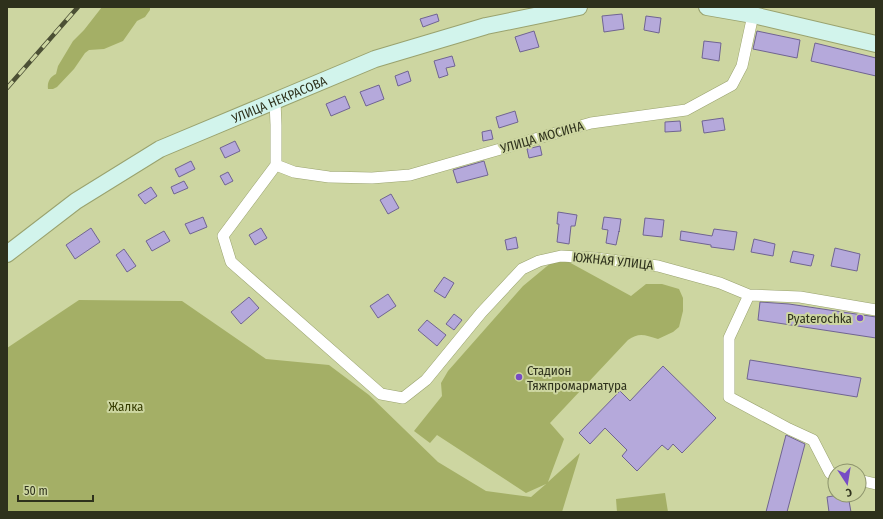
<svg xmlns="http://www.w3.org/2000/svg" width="883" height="519" font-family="'Fira Sans Condensed',sans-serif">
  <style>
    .green { fill: #a4af66 }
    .building { fill: #b5a9db; stroke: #706492 }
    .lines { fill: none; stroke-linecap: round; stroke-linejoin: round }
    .street-casing { stroke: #99a26e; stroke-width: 12 }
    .secondary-casing { stroke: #99a26e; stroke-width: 18 }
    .street { stroke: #fff; stroke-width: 11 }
    .secondary { stroke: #d2f4ec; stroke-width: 16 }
    .rail-casing { stroke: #4c5035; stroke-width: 4.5 }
    .rail { stroke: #cdd6a1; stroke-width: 3; stroke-dasharray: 9; stroke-linecap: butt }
    .poi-dot { fill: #774cc5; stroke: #cdd6a1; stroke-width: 1.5 }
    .labels { text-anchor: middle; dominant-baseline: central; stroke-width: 4; stroke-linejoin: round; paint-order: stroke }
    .street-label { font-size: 13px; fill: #2e311c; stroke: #cdd6a1 }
    .poi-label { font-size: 13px; fill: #2e311c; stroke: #cdd6a1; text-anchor: end }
    .park-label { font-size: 13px; fill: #363c01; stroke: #cdd6a1 }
  </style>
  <rect width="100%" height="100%" fill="#cdd6a1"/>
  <path class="green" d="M102,7H150V10L145,17L137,21L123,41L104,49L89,50L85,53L74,69L57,87L53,89H48C47,82 50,77 56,74L58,66L73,41L84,30Z
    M567,261L631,296L646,284H662L679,289L683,298V311L679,327L673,332L658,339C645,335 639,332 628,340L550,423L564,439L548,482L580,453L562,512H7V348L79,300L182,301L266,359L329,365L369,395L438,462L486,491L531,497L546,484L526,493L437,435L430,443L414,431L442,396L441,383L448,371L523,286L552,262Z
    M665,493L668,512H617L616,499Z"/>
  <path class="building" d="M437,14L439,21L423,27L420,19Z
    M622,14L624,29L604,32L602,16Z
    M646,16L661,18L659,33L644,30Z
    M534,31L539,47L520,52L515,37Z
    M757,31L800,40L797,58L753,49Z
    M704,41L721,43L719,61L702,58Z
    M815,43L876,58V76L811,61Z
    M452,56L455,66L446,68L448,75L439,78L434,61Z
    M408,71L411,81L398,86L395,76Z
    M379,85L384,99L366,106L360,92Z
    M345,96L350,108L331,116L326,104Z
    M515,111L518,122L499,128L496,117Z
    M723,118L725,130L704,133L702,121Z
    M680,121L681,131L665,132V122Z
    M491,130L493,139L483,141L482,132Z
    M235,141L240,151L225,158L220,148Z
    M540,146L542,155L529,158L527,149Z
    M191,161L195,169L179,177L175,169Z
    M484,161L488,175L457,183L453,170Z
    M228,172L233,181L225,185L220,176Z
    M184,181L188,188L174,194L171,187Z
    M151,187L157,196L145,204L138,195Z
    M391,194L399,208L388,214L380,200Z
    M558,212L577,215L575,226H571L569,244L557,242L559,224H557Z
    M203,217L207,227L190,234L185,224Z
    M604,217L621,219L619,232V231L616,245L606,243L608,230L602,229Z
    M645,218L664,220L662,237L643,235Z
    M91,228L100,242L75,259L66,245Z
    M261,228L267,238L255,245L249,235Z
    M714,229L737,232L734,250L711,247V245L680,240L681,231L712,236Z
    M164,231L170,241L152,251L146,241Z
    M516,237L518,248L507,250L505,240Z
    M754,239L775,244L773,256L751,252Z
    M835,248L860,254L857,271L831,266Z
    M124,249L136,266L127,272L116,255Z
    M793,251L814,255L811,266L790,262Z
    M444,277L454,283L445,298L434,291Z
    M388,294L396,306L378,318L370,306Z
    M249,297L259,308L241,324L231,312Z
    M760,302L789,304L876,317V338L758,320Z
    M454,314L462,320L454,330L446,324Z
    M427,320L446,335L437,346L418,330Z
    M750,360L861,378L857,397L747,379Z
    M663,366L716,418L682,453L673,444L668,450L662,445L637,471L622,456L627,450L605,428L590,444L579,433L620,391L630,401Z
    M786,435L805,444L787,512H766Z
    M839,495H848L851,512H829L827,497Z"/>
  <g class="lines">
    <defs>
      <path id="street" d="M753,15L742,66L732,85L686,110L591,123L410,175L372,178L329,177L294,172L276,165L223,236L231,262L381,394L403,398L426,380L481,313L522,269L539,261L561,256L595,258L658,266L720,283L749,295L800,297L876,310
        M275,101L276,125V165
        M749,295L729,338V397L789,429L813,440L830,473L835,474
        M859,480L876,484"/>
      <g id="secondary">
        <path d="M707,7L753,15L876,44"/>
        <path id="s1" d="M7,254L76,201L160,149L375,59L486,26L579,7"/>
      </g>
    </defs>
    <use href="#street" class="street-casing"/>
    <use href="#secondary" class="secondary-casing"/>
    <use href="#street" class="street"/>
    <use href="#secondary" class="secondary"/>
    <defs>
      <path id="rail" d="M7,88L78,7"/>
    </defs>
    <use href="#rail" class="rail-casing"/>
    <use href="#rail" class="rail"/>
  </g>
  <g class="poi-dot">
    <circle cx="860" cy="318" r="4"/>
    <circle cx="519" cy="377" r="4"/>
  </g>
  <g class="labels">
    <g class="street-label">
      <text stroke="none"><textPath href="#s1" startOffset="315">УЛИЦА НЕКРАСОВА</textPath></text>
      <text transform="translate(542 137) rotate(-16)">УЛИЦА МОСИНА</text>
      <text transform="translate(613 261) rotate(6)">ЮЖНАЯ УЛИЦА</text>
    </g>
    <g class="poi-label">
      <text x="852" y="318">Pyaterochka</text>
      <text x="527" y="370" text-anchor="start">Стадион<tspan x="527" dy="15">Тяжпромарматура</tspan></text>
    </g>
    <g class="park-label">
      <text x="126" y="406">Жалка</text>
    </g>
  </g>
  <rect width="883" height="519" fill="none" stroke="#2e311c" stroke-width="16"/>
  <g transform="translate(847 483) rotate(168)"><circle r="19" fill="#cdd6a1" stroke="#8d946c"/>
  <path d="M0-3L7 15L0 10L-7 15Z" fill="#774cc5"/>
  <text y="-6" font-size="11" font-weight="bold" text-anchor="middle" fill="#2e311c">С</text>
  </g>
  <path d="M18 495v6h75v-6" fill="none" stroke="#2e311c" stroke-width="2"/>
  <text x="24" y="495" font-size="12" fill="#2e311c" stroke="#cdd6a1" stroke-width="3" paint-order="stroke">50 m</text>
</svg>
